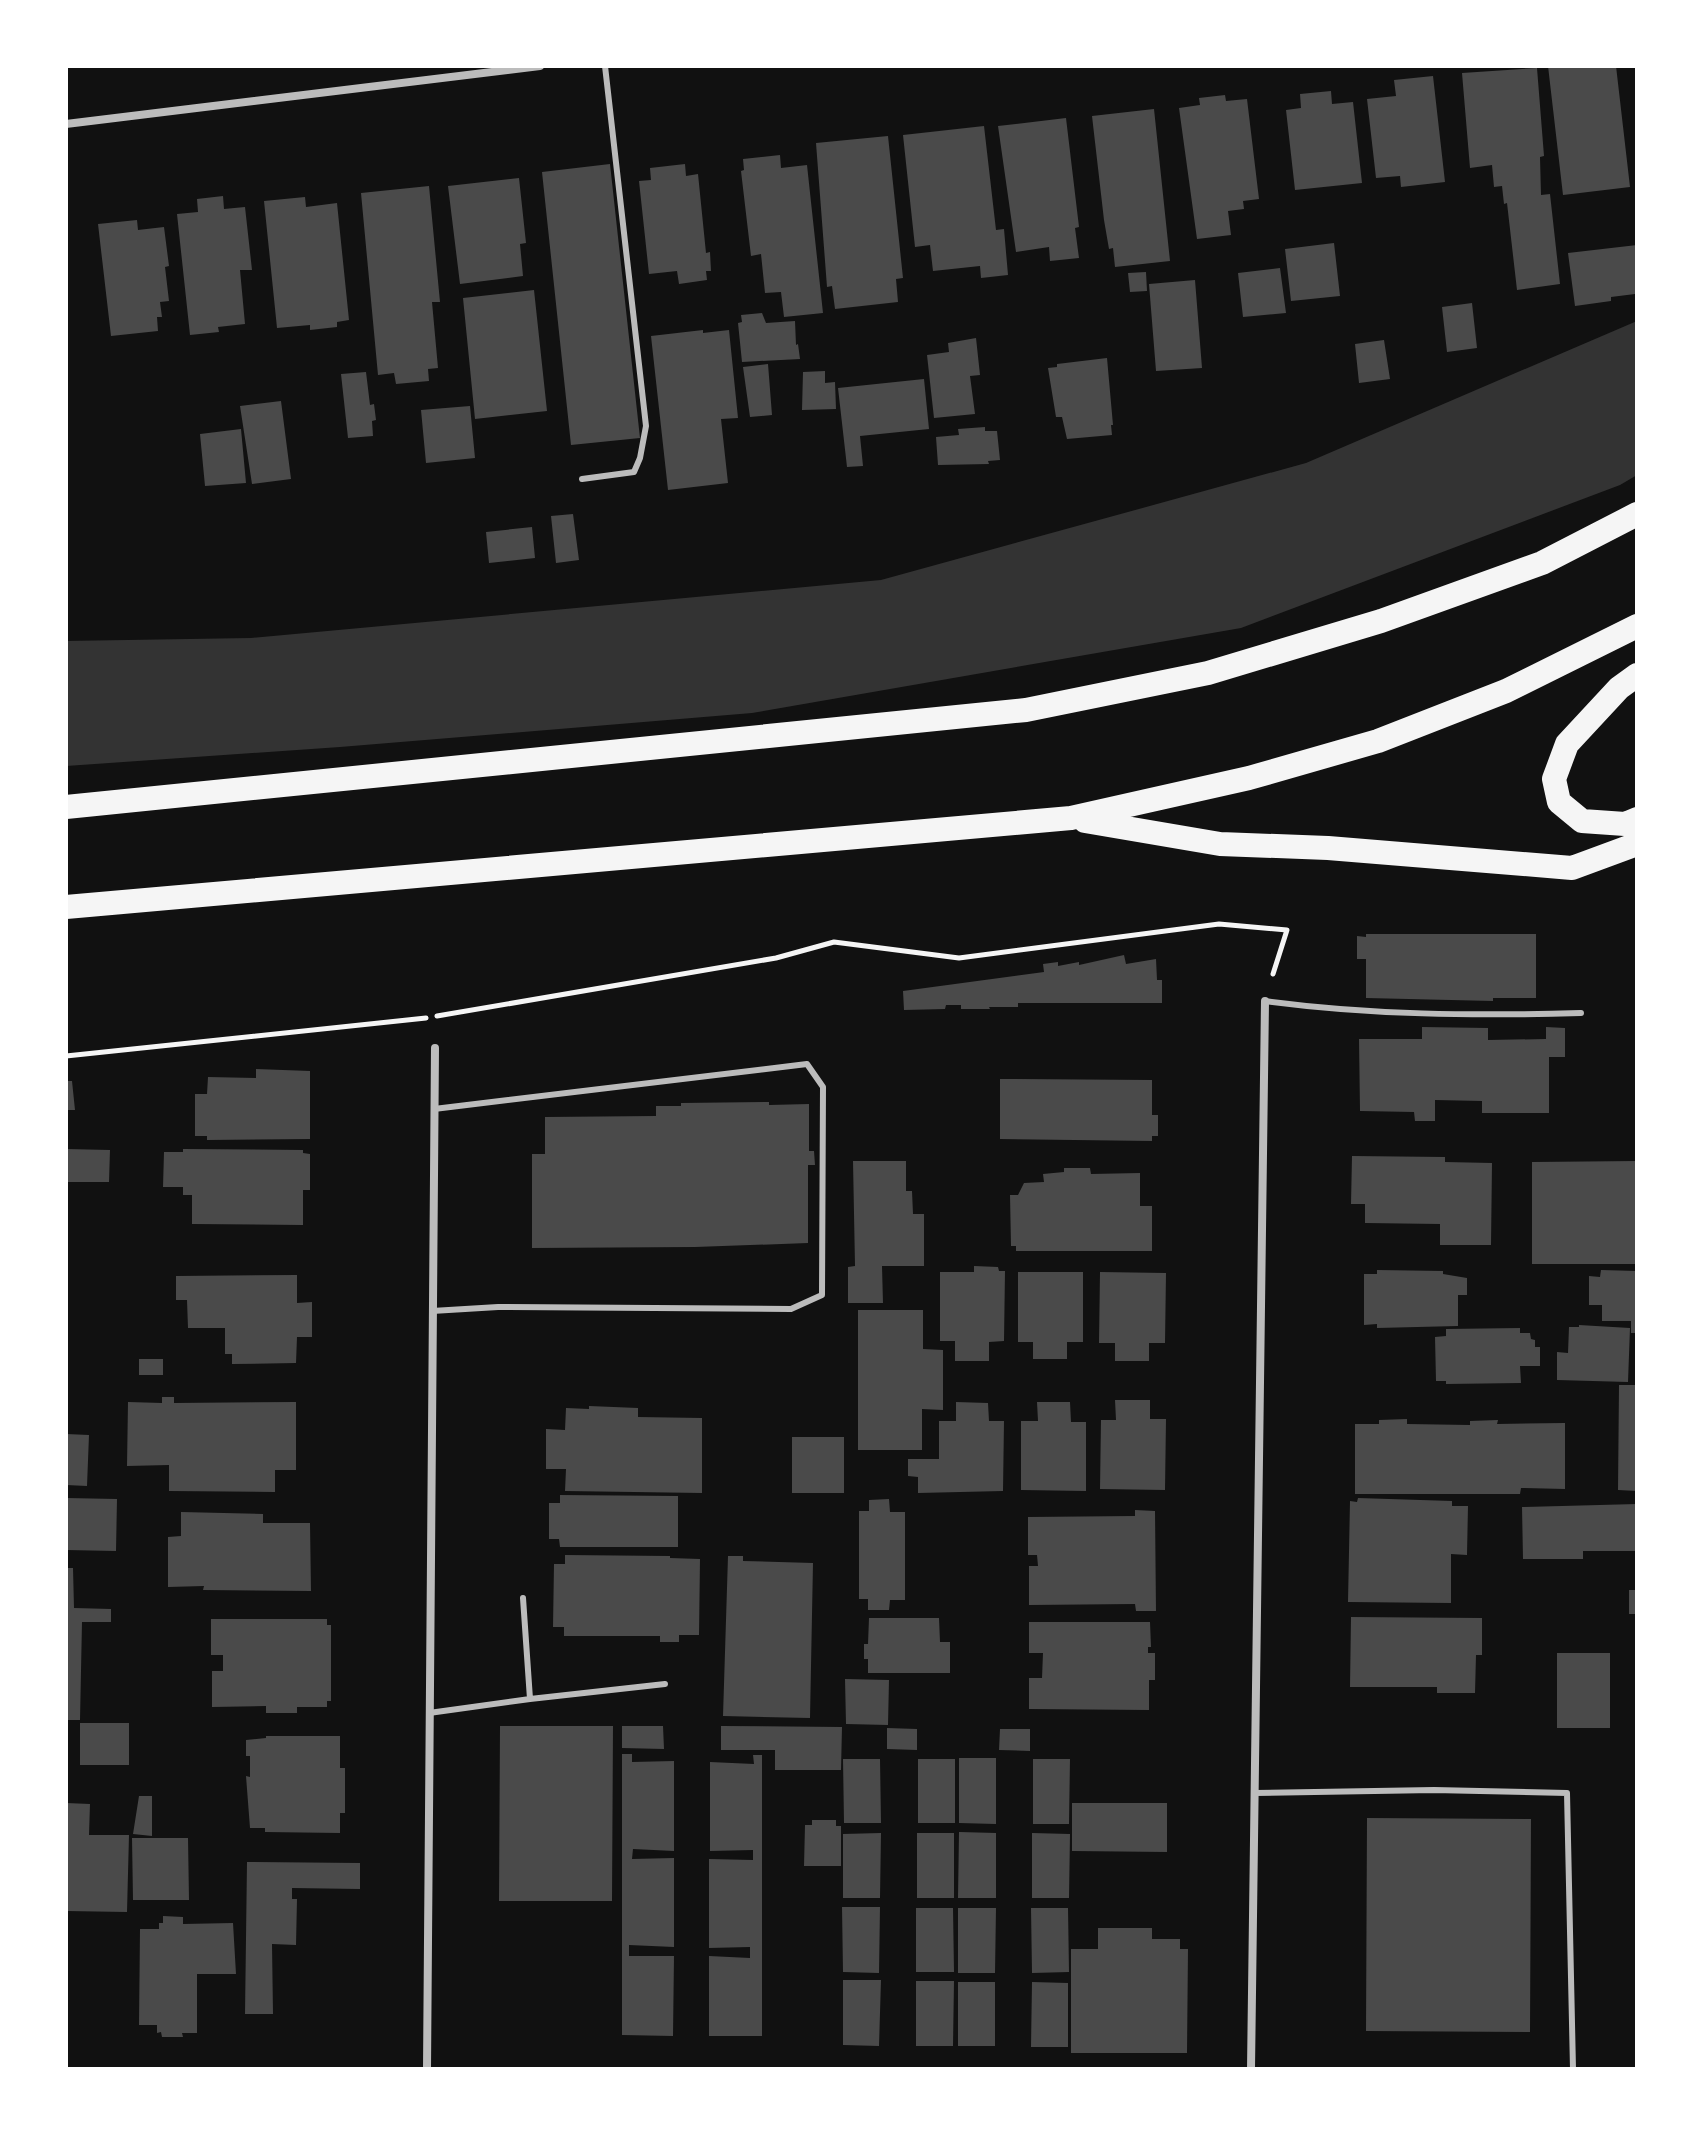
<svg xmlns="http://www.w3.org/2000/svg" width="1703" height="2135" font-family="Poppins,sans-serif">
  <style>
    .water { fill: #333 }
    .building { fill: #4a4a4a }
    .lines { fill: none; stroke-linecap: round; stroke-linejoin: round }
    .path { stroke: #f5f5f5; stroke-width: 5 }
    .service { stroke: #bcbcbc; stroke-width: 6 }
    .minor { stroke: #bcbcbc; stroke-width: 8 }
    .motorway { stroke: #f5f5f5; stroke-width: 24 }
  </style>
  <rect width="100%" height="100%" fill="#111"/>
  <path class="water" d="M1637,321V475L1620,485L1241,628L752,713L340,747L66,766V641L251,638L881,580L1306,463Z"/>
  <path class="building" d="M1548,66H1616L1630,187L1563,195Z
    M1537,68L1544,156L1540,157L1541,195L1550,194L1560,284L1517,290L1507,203L1504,204L1502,186L1494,187L1492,165L1470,168L1462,73Z
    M1433,76L1445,182L1401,187L1400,176L1376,178L1367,99L1396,96L1394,80Z
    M1331,91L1332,104L1353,102L1362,183L1295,190L1286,110L1301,108L1300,94Z
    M1225,95L1226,101L1247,99L1259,199L1243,201L1244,209L1228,211L1231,235L1197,239L1179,108L1200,105L1199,98Z
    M1154,109L1170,261L1115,267L1113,248L1109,249L1104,220L1092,116Z
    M1066,118L1079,227L1075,228L1079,258L1050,261L1049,247L1016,252L998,126Z
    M984,126L996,230L1004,229L1008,275L981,278L980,266L933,271L930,245L915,247L903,135Z
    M888,136L903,278L896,279L898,302L835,309L832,286L827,287L816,143Z
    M780,155L781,168L807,165L823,313L784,317L781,292L765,293L761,254L751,256L741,171L744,170L743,159Z
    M610,164L640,438L571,445L542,172Z
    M685,164L686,176L698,174L706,253L710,252L711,271H706L707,280L679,284L677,271L649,274L639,181L651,180L650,168Z
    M519,178L526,243L520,244L523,276L460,284L448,186Z
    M429,186L440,302H432L438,368L428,369L429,381L396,384L394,373L378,375L361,193Z
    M223,196L224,209L245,207L252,270H240L245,324L218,327L219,332L190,335L177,214L198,212L197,199Z
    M305,197L306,207L337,203L349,320L337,322V327L310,330V325L277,328L264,201Z
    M137,220L138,230L164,227L169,266L165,267L169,301L160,302L162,317H157L158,331L111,336L98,224Z
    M1334,243L1340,296L1291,301L1285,249Z
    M1637,245L1635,294L1611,297V301L1575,306L1568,253Z
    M1280,268L1286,313L1243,317L1238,273Z
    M1146,272L1147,291L1130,292L1128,273Z
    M1195,280L1202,368L1156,371L1149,284Z
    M534,290L547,411L475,419L463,298Z
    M1472,303L1477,348L1447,352L1442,307Z
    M762,313L766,323L795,321L796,345L798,344L800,359L742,362L738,323L742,322L741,315Z
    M703,330V333L729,330L738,418L721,419L728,483L668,490L651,336Z
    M976,338L980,375L970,376L975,414L934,418L927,355L949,352L948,343Z
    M1384,340L1390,379L1359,383L1355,344Z
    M1107,358L1113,425H1111L1112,435L1067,439L1062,417H1056L1048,368L1057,367V364Z
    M768,364L772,415L750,417L743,367Z
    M825,371V383L835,382L836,409L802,410L803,372Z
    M366,372L370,405L374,404L376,420L372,421L373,436L348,438L341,374Z
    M924,379L929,429L860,436L863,466L847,467L838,388Z
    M281,401L291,479L252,484L240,406Z
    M470,406L475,458L426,463L421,410Z
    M985,427V431H997L1000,460L988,461L989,464L938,465L936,437L959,435L958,429Z
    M241,429L246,483L205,486L200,434Z
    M573,514L579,560L556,563L551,516Z
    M532,527L535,558L489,563L486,532Z
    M1366,934H1536V998H1493V1001L1366,998V959H1357V936L1366,937Z
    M1124,955L1126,964L1156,959L1157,980H1162V1003H1018V1007H989L990,1009H961V1005H946L945,1009L904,1010L903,991L1044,972L1043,964L1058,962V966L1079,962V965Z
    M1422,1027L1488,1028V1040L1546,1039V1027L1565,1028V1057H1549V1113H1482V1101L1435,1100V1121H1415L1414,1112L1360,1111L1359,1039H1422Z
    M256,1069L310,1071V1139L207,1140V1136H195V1094H207L208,1077L256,1078Z
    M1000,1079L1152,1080V1115H1158V1136H1152V1141L1000,1139Z
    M66,1081H72L75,1110H66Z
    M769,1102V1105L809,1104V1151H814L815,1165H808V1243L695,1247L532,1248V1154H545V1117L656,1116V1106H681V1103Z
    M66,1149L110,1150L109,1182H66Z
    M183,1149L303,1150V1153L310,1154V1190H303V1225L192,1224V1195H183V1187H163L164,1152H183Z
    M1352,1156L1445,1157V1162L1492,1163L1491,1245H1440V1224L1365,1223V1204H1351Z
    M853,1161H906V1191H912L913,1214H924V1266H882L883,1303H848V1267L855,1266Z
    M1637,1161V1264H1532V1162Z
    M1064,1168H1090L1091,1174L1140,1173V1206H1152V1251H1016V1246H1011L1010,1195H1018L1024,1183L1044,1182L1043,1174L1064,1172Z
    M974,1266L998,1267L999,1271H1005L1004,1341L989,1342V1361H955V1341H940V1272H974Z
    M1377,1270L1443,1271V1274L1467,1278V1295H1458V1326L1377,1328V1324L1364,1325V1274H1377Z
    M1601,1270L1637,1271V1333H1631V1321H1602V1305H1589V1276L1600,1277Z
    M1018,1272H1083V1342H1067V1359H1033V1342H1018Z
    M1100,1272L1166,1273L1165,1343H1149V1361H1115V1343H1099Z
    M297,1275V1303L312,1302V1337H297L296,1363L232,1364V1354H225V1328H188L187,1300H176V1276Z
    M858,1310H923V1349L943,1350V1410L922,1409V1450H858Z
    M1579,1325L1630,1328L1628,1382L1557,1380V1352L1568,1353L1569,1327H1579Z
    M1520,1328V1333H1530L1531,1339L1535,1340V1347H1540V1366H1520L1521,1383L1446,1384V1381H1436L1435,1337L1446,1336V1329Z
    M139,1359H163V1375H139Z
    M1619,1385H1637V1491L1618,1490Z
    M162,1397H174V1403L296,1402V1470H275V1492L169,1491V1465L127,1466L128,1402L162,1403Z
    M1115,1400H1150V1419H1166L1165,1490L1100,1489L1101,1420H1116Z
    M956,1402L988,1403L989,1421H1004L1003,1491L918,1493V1477L908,1476V1459H939V1421H956Z
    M1037,1402H1070L1071,1422H1086V1491L1021,1490V1421H1038Z
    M589,1406L638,1408V1417L702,1418V1493L565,1491L566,1469H546V1429L565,1430L566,1408L589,1409Z
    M1407,1419V1424L1470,1425V1421L1498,1420L1497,1424L1565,1423V1489L1521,1488L1520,1494H1355V1424H1379V1420Z
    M66,1434L89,1435L87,1486L66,1485Z
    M792,1437H844V1493H792Z
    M560,1495L678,1496V1547H560L559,1539H549V1503H560Z
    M66,1498L117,1499L116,1551L66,1550Z
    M1358,1498L1452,1501V1506H1468L1467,1555L1451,1554V1603L1348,1602L1350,1501L1357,1502Z
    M889,1499L890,1512H905V1600H890L889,1610H868V1599H859V1511H869V1500Z
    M1637,1504V1551H1583V1559H1523L1522,1507Z
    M1135,1510L1155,1511L1156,1611H1136L1135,1604L1029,1605V1566H1038L1037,1555H1028V1517L1135,1516Z
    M181,1512L263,1514V1523H310L311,1591L203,1590L204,1586L168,1587V1537L181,1536Z
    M565,1555L670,1556V1558L700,1559L699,1635H679V1642H660V1636H564V1627H553L554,1564H565Z
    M728,1556H743V1561L813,1563L810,1718L723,1716Z
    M66,1568H73L74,1608L111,1609V1622H82L80,1720H66Z
    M1629,1590H1637V1614H1629Z
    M1351,1617L1482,1618V1655H1476L1475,1693H1437V1687H1350Z
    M869,1618H939L940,1642H950V1673H868V1659H864V1644H868Z
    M211,1619H327V1625H331V1701H327V1707H297V1713H266V1706L212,1707V1671H223V1655H211Z
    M1029,1622H1150L1151,1647H1148V1653H1155V1680H1149V1710L1029,1709V1678H1042L1043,1653H1029Z
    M1557,1653H1610V1728H1557Z
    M845,1679L889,1680L888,1725L846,1724Z
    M80,1723H129V1765H80Z
    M500,1726H613L612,1901H499Z
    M622,1726H663L664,1749L622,1748Z
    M721,1726L842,1727L841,1770H775V1750H721Z
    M887,1728L917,1729V1750L887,1749Z
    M1000,1729H1030V1751L999,1750Z
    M266,1736H340V1768H345V1813H340V1833L265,1832V1828H250L246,1776L250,1777V1756H246V1740L266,1738Z
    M622,1754H632V1762L674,1761V1851L633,1849L632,1859L674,1858V1947L629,1945V1956H674L673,2036L622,2035Z
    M753,1755H762V2036H709V1956L750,1958V1947L709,1948V1859L753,1860V1850L710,1851V1762L754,1764Z
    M959,1758H996V1824L959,1823Z
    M843,1759H880L881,1823H844Z
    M918,1759H955V1823H918Z
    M1033,1759H1070L1069,1824H1033Z
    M139,1796H152V1836L133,1834Z
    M66,1803L90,1804L89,1835H129L127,1912L66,1911Z
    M1072,1803H1167V1852L1072,1851Z
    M1367,1818L1531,1819L1530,2032L1366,2031Z
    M812,1820H836V1826H841V1866H804L805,1825H812Z
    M959,1832L996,1833V1898H958Z
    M881,1833L880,1898H843V1834Z
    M917,1833H954V1898H917Z
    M1032,1833L1070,1834L1069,1898H1032Z
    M132,1838H188L189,1900H133Z
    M247,1862L360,1863V1889L292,1888V1899H297L296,1945L272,1944L273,2014H245Z
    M842,1907H880L879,1973L843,1972Z
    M916,1908H953L954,1972H916Z
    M958,1908H996L995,1973H958Z
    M1031,1908H1068L1069,1972L1032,1973Z
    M163,1916L183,1917V1924L233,1923L236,1974H197V2033H182L183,2037H162L161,2032L157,2033V2025H139L140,1929H159V1923H163Z
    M1098,1928H1152V1939H1180V1949H1188L1187,2053H1071V1949H1098Z
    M843,1980H881L879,2046L843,2045Z
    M916,1981H954L953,2046H916Z
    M958,1982H995V2046H958Z
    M1032,1982L1068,1983V2047H1031Z"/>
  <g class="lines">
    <path class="path" d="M437,1016L776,958L834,942L959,958L1219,924L1287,930L1273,974
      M66,1056L426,1018"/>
    <path class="service" d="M582,479L634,472L640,458L646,426L605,66
      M1265,1001C1369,1015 1475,1016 1581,1013
      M432,1311L498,1307L791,1309L822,1295L823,1087L807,1064L434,1109
      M523,1598L530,1699
      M429,1713L530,1699L665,1684
      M1255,1793L1434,1790L1567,1793L1573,2069"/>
    <path class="minor" d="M66,124L540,66
      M427,2069L435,1048
      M1251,2069L1265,1001"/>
    <path class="motorway" d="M1637,675L1619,688L1567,744L1554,779L1559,802L1582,821L1625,824L1637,819
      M66,807L1026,710L1208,673L1381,621L1542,563L1637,514
      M1085,821L1220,844L1328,848L1572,868L1637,844
      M66,907L1071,818L1249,778L1378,741L1506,691L1637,626"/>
  </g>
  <rect width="1703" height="2135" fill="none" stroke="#ffffff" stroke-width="136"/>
</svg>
